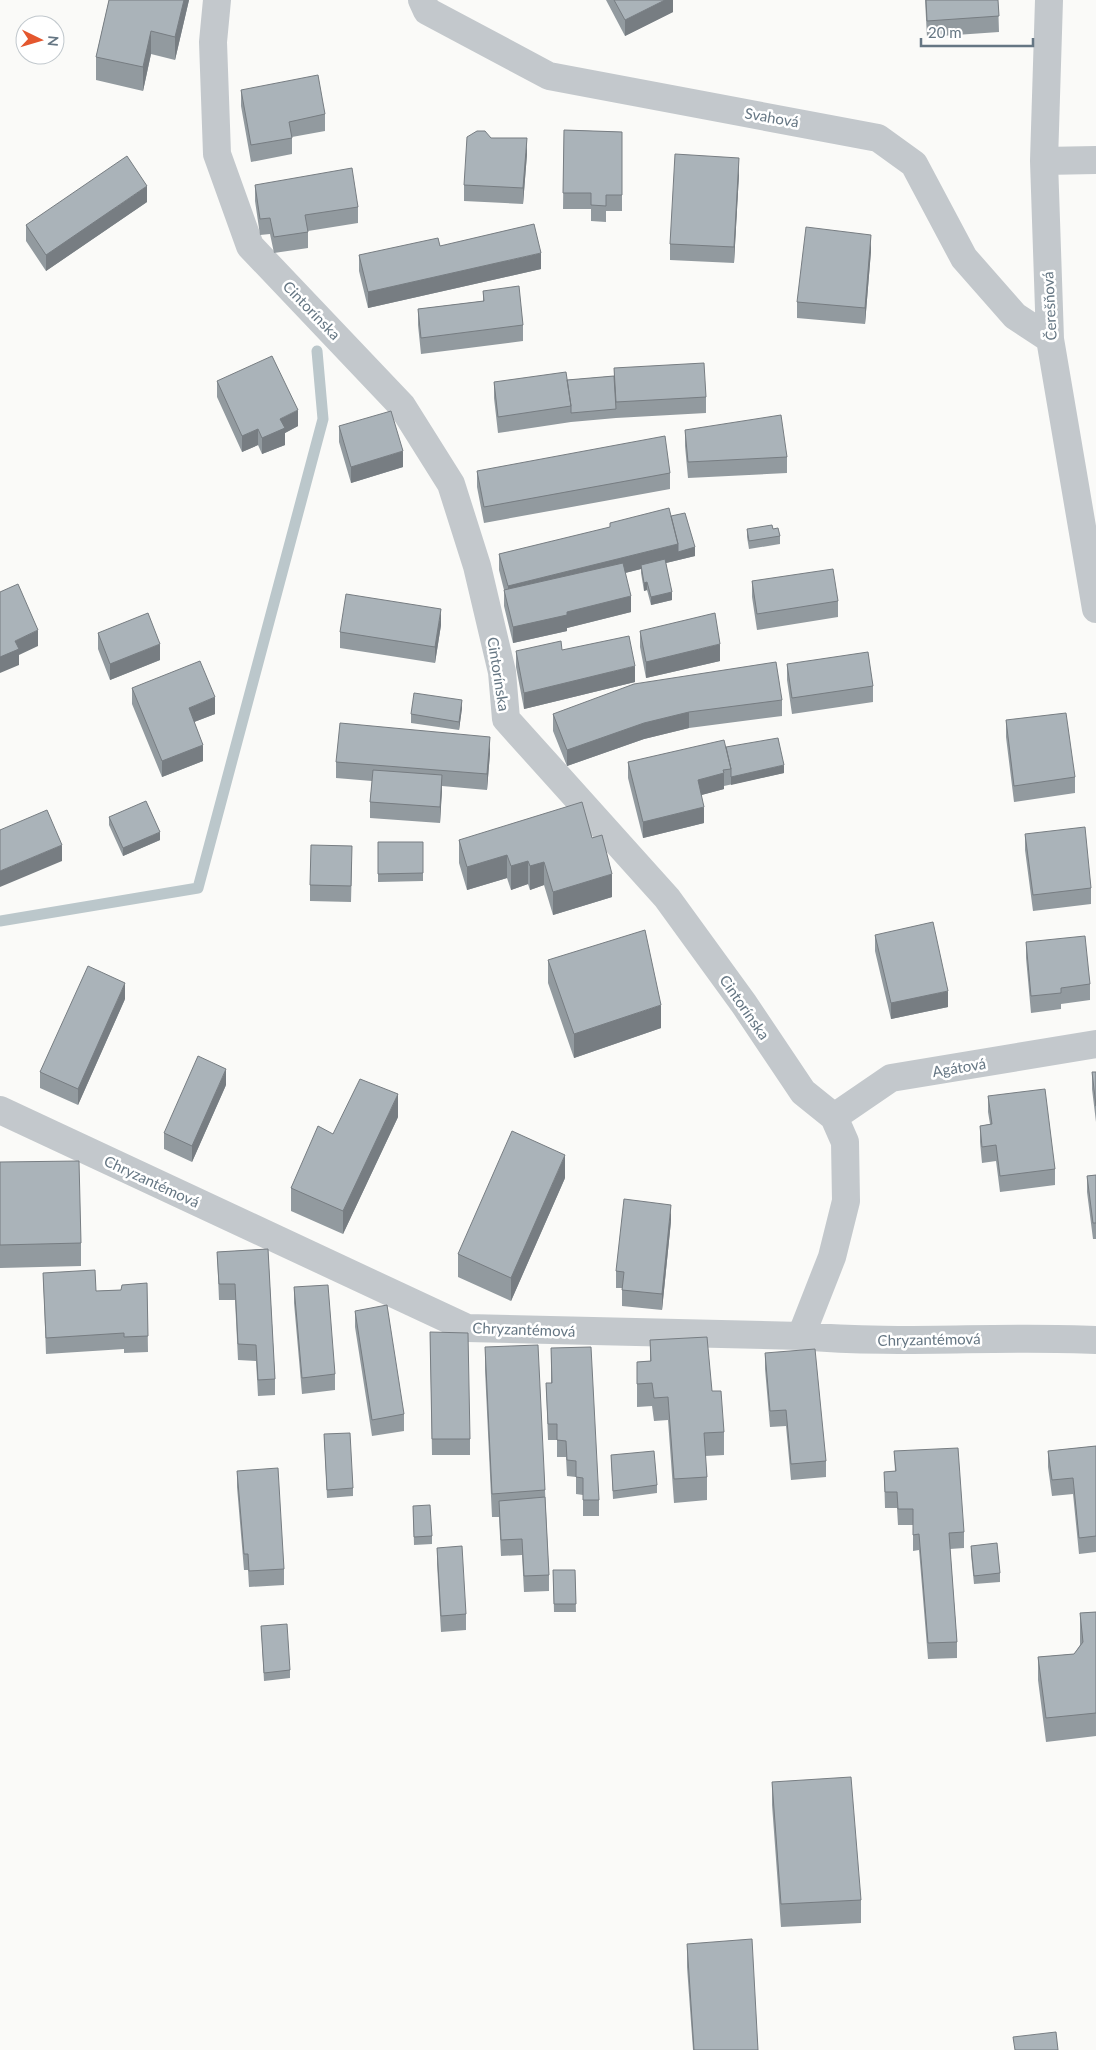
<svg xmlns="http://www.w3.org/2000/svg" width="1096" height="2050" font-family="Lato,sans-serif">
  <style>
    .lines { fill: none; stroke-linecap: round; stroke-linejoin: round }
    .stream { stroke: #bbc7cb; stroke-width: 11 }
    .minor { stroke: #c3c8cc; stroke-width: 28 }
    .wall { fill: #929a9f }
    .shaded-wall { fill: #777d82 }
    .building { fill: #aab3b9; stroke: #777d82 }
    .labels { text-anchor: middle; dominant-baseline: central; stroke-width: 5; stroke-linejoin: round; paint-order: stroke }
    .street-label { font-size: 15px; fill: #657683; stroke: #fff }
  </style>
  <rect width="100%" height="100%" fill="#fafaf8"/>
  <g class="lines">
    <path class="stream" d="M0,921L198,888L323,419L317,351"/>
    <path class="minor" d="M217,0L213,42L217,154L250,246L402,406L451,484L477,566L502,672L506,719L667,898L744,1004L803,1092L834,1117L845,1142L846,1201L832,1257L801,1336
      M422,0L427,11L549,76L878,138L914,164L964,258L1015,316L1050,339
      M1049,0L1044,161L1050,339L1096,609
      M1044,161L1096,160
      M0,1110L467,1328L801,1336C899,1345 998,1335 1096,1340
      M834,1117L891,1078L1096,1044"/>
  </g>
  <path class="wall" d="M109,0H189L175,60L151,54L143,91L96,80V57Z
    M606,0H673V12L625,36Z
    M925,0H998L999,32L927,37Z
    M241,90L325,114V131L292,137V154L251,162L241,106Z
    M564,130L622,132V211H606V222L591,221V209H563Z
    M491,138L527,154L523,204L464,201V185Z
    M739,174L734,263L670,260V244Z
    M255,185L358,207V223L308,231V248L274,253L270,234L260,235L255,201Z
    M147,202L46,271L26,241V225Z
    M440,246L541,269L368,308L359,271V255Z
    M871,251L865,324L797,318V302Z
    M483,291L523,325V341L421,354L418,325V309L483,301Z
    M614,368L706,397V413L616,418L571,422L498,433L494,398V382L567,380L614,376Z
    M217,381L298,426L285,433V445L262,454L258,445L242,452L217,397Z
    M339,426L403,467L351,483L339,442Z
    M685,430L787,457V473L688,478L685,446Z
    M477,471L670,473V489L484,523L477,487Z
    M671,516L695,556L666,563L672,600L651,605L647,590L644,591L641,573V569L625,573L631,612L567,628V631L513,643L504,606V590L499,570V554Z
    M747,529H773L780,536V544L749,549L747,537Z
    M752,581L838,601V617L757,630L752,597Z
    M441,625L435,663L340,648V632Z
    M640,631L720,661L646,678L640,647Z
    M98,633L160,660L110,680L98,649Z
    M562,650L635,682L524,709L516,667V651Z
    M787,664L873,686V702L792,714L787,680Z
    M132,688L215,714L194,722L203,761L162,777L132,704Z
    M782,700V716L689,728L644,739L567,766L553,731V714Z
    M462,708L459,730L411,723V714Z
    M1006,720L1075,777V793L1014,802L1006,737Z
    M726,747L784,773L724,786V789L701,795L704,823L643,838L628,778V762Z
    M490,753L487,790L442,786L440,823L370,818V802L372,781L336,778V762Z
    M109,817L160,840L123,856L109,825Z
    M1025,834L1091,888V904L1033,911L1025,850Z
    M592,838L612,897L553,915L544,885L530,890L528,884L511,890L507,878L467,890L459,863V840Z
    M378,842H423V881L378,882Z
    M352,862L351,902L310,901V885Z
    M875,935L948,1007L891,1019L875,951Z
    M1026,942L1090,984V1000L1061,1004V1009L1031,1013L1026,958Z
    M548,960L661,1028L574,1058L548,983Z
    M125,999L78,1105L40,1088V1072Z
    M1092,1072H1096V1122L1092,1089Z
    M226,1085L192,1162L164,1149V1133Z
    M988,1096L1055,1169V1185L1000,1192L996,1161L982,1163L980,1142V1126L990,1124L988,1112Z
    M398,1117L343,1234L291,1211V1188L333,1134Z
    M0,1162L81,1243V1266L0,1268Z
    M1096,1175V1239H1093L1087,1192V1176Z
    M565,1178L511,1301L458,1277V1254Z
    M671,1221L662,1310L622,1306V1288H616V1271Z
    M268,1249L275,1379V1395L258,1396L256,1361L238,1360L235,1300H219L217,1252Z
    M43,1273L96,1291L121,1290L147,1283L148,1352L124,1353V1349L46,1354Z
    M294,1287L335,1374V1390L302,1394L294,1303Z
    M355,1311L404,1414V1431L372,1436L355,1327Z
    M430,1332L470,1439V1455H432Z
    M650,1340L712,1391L724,1432V1455L705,1456L707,1477V1500L674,1503L668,1420L654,1421L652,1406L637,1407V1362L650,1361Z
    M485,1347L545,1490L549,1575V1591L524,1592L522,1555L501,1556L499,1517H492L485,1370Z
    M551,1348L599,1500V1516H583V1495L576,1494V1477L567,1476L566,1457H557V1440H548L546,1383H551Z
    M765,1353L826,1461V1477L791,1480L786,1426L770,1427L765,1369Z
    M324,1434L353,1488V1496L327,1498Z
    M1096,1446V1552L1079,1554L1073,1494L1052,1496L1048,1467V1451Z
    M894,1451L964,1532V1548L950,1549L957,1642V1658L928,1659L919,1550L913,1551V1525H898L897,1508H885L884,1472L895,1471Z
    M611,1455L657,1485V1493L613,1499Z
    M237,1471L284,1569V1585L249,1587L248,1570H244L237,1487Z
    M413,1506L432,1536V1544L414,1545Z
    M971,1546L1000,1573V1582L974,1584L971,1554Z
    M437,1548L466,1614V1630L441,1632L437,1564Z
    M553,1570H575L576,1612H554Z
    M1096,1612V1736L1046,1742L1038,1680V1657L1074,1654L1080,1645V1613Z
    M261,1626L290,1670V1678L264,1681Z
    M772,1782L861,1900V1923L781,1927L772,1805Z
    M687,1944L758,2050H693L687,1967Z"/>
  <path class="shaded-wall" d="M184,0H189L175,60V37Z
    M665,0H673V12L625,36V20Z
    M151,31V54L143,91V67Z
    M527,138V154L523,204V188Z
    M739,158V174L734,263V247Z
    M147,186V202L46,271V255Z
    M871,235V251L865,324V308Z
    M541,253V269L368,308V292Z
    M298,410V426L285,433V445L262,454V438L280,419Z
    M258,429V445L242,452V436Z
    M403,451V467L351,483V467Z
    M678,544L695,547V556L641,569V565V569L508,602V586Z
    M647,582V590L644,591V583Z
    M672,592V600L651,605V597Z
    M631,596V612L567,628V631L513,643V627L567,612Z
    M441,609V625L435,663V647Z
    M38,630V646L19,655V665L0,673V657L15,641Z
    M160,644V660L110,680V664Z
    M720,644V661L646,678V662Z
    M635,666V682L524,709V693Z
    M215,697V714L189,724V708Z
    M462,700V708L459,730V722Z
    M689,712V728L644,739L567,766V750L644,723Z
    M490,737V753L487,790V774Z
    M203,745V761L162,777V761Z
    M784,765V773L731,785V777Z
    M724,773V789L698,796V780Z
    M442,775V791L440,823V807Z
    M704,807V823L643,838V822Z
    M160,832V840L123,856V848Z
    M62,845V861L0,887V871Z
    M507,855V878L467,890V867Z
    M528,861V884L511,890V866Z
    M544,862V885L530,890V866Z
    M612,874V897L553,915V892Z
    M125,983V999L78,1105V1089Z
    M948,991V1007L891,1019V1003Z
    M661,1005V1028L574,1058V1034Z
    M226,1069V1085L192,1162V1146Z
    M398,1094V1117L343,1234V1211Z
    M565,1155V1178L511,1301V1278Z
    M671,1205V1221L662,1310V1294Z"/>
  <path class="building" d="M109,0H184L175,37L151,31L143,67L96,57Z
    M614,0H665L625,20Z
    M926,0H998L999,16L927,21Z
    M318,75L325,114L289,122L292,138L251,145L241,90Z
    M564,130L622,132V195H606V206L591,205V193H563Z
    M477,131H485L491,138H527L523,188L464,185L467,137Z
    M675,154L739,158L734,247L670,244Z
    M127,156L147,186L46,255L26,225Z
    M352,168L358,207L305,215L308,232L274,237L270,218L260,219L255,185Z
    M534,224L541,253L368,292L359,255L438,238L440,246Z
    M806,227L871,235L865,308L797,302Z
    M519,286L523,325L421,338L418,309L484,301L483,291Z
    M272,356L298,410L280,419L285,428L262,438L258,429L242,436L217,381Z
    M704,363L706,397L616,402L614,368Z
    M566,372L571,406L498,417L494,382Z
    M614,376L616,409L571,413V406L567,380Z
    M391,411L403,451L351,467L339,426Z
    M781,415L787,457L688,462L685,430Z
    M665,436L670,473L484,507L477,471Z
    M669,508L678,544L508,586L499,554L610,527V523Z
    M685,513L695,547L678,552V544L671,516Z
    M772,525L773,529L778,528L780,536L749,541L747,529Z
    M665,559L672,592L651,597L647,582L644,583L641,565Z
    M623,563L631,596L567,612V615L513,627L504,590Z
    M833,569L838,601L757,614L752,581Z
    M18,584L38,630L15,641L19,649L0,657V592Z
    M346,594L441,609L435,647L340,632Z
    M148,613L160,644L110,664L98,633Z
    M715,613L720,644L646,662L640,631Z
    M629,636L635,666L524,693L516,651L561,641L562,650Z
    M868,652L873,686L792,698L787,664Z
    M200,661L215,697L189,708L203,745L162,761L132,688Z
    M776,662L782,700L689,712L644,723L567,750L553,714L634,684Z
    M414,693L462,700L459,722L411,714Z
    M1066,713L1075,777L1014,786L1006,720Z
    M340,723L490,737L487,774L336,762Z
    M778,738L784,765L731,777V769L726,747Z
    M724,740L731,769L723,770L724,773L698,780L704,807L643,822L628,762Z
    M373,770L442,775L440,807L370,802Z
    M146,801L160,832L123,848L109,817Z
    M582,802L592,838L602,835L612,874L553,892L544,862L530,866L528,861L511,866L507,855L467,867L459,840Z
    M47,810L62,845L0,871V830Z
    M1085,827L1091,888L1033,895L1025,834Z
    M378,842H423V873L378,874Z
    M311,845L352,846L351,886L310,885Z
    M933,922L948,991L891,1003L875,935Z
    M645,930L661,1005L574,1034L548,960Z
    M1085,936L1090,984L1061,988V993L1031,996L1026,942Z
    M88,966L125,983L78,1089L40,1072Z
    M198,1056L226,1069L192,1146L164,1133Z
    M1092,1072H1096V1106Z
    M360,1079L398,1094L343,1211L291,1188L318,1126L333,1134Z
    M1045,1089L1055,1169L1000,1176L996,1145L982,1147L980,1126L992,1124L988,1096Z
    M512,1131L565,1155L511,1278L458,1254Z
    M79,1161L81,1243L0,1245V1162Z
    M1096,1175V1223H1093L1087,1176Z
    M624,1199L671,1205L662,1294L622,1290L624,1272L616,1271Z
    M268,1249L275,1379L258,1380L256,1345L238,1344L235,1284H219L217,1252Z
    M95,1270L96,1291L121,1290L122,1285L147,1283L148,1336L124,1337V1333L46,1338L43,1273Z
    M328,1285L335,1374L302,1378L294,1287Z
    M387,1305L404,1414L372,1420L355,1311Z
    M430,1332L468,1333L470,1439H432Z
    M707,1337L712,1391H721L724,1432L704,1433L707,1477L674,1479L668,1397L654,1398L652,1383L637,1384V1362L651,1361L650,1340Z
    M538,1345L545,1490L492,1494L485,1347Z
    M591,1347L599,1500H583V1478L576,1477V1461L567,1460L566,1441L557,1440V1424H548L546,1383H552L551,1348Z
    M815,1349L826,1461L791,1464L786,1410L770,1411L765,1353Z
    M350,1433L353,1488L327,1490L324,1434Z
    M1096,1446V1536L1079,1538L1073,1478L1052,1480L1048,1451Z
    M958,1448L964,1532L949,1533L957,1642L928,1643L919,1534L913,1535V1509H898L897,1492H885L884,1472L896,1471L894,1451Z
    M654,1451L657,1485L613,1491L611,1455Z
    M278,1468L284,1569L249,1571L248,1554H244L237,1471Z
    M545,1497L549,1575L524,1576L522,1539L501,1540L499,1501Z
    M430,1505L432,1536L414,1537L413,1506Z
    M997,1543L1000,1573L974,1576L971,1546Z
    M462,1546L466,1614L441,1616L437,1548Z
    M553,1570H575L576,1604H554Z
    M1096,1612V1713L1046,1718L1038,1657L1074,1654L1083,1642L1080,1613Z
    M287,1624L290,1670L264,1673L261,1626Z
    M851,1777L861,1900L781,1904L772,1782Z
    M752,1939L758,2050H694L687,1944Z
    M1056,2032L1058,2050H1015L1013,2037Z"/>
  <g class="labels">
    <g class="street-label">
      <text transform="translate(772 117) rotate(10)">Svahová</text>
      <text transform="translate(1049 306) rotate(-93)">Čerešňová</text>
      <text transform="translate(312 310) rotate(46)">Cintorínska</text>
      <text transform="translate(499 674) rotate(81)">Cintorínska</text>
      <text transform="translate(745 1007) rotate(55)">Cintorínska</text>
      <text transform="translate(959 1067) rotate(-9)">Agátová</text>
      <text transform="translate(152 1181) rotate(25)">Chryzantémová</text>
      <text transform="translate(524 1329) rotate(2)">Chryzantémová</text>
      <text transform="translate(929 1339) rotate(-1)">Chryzantémová</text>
    </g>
  </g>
  <g transform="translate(40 40) rotate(95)"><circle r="24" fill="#ffffff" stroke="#c1c8cd"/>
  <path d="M0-4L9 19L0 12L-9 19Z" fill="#e4572e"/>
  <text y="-8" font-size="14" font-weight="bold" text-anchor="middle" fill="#657683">N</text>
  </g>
  <path d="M921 38v8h112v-8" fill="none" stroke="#657683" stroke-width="2.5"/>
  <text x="928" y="38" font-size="15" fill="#657683" stroke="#ffffff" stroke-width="4" paint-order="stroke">20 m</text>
</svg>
